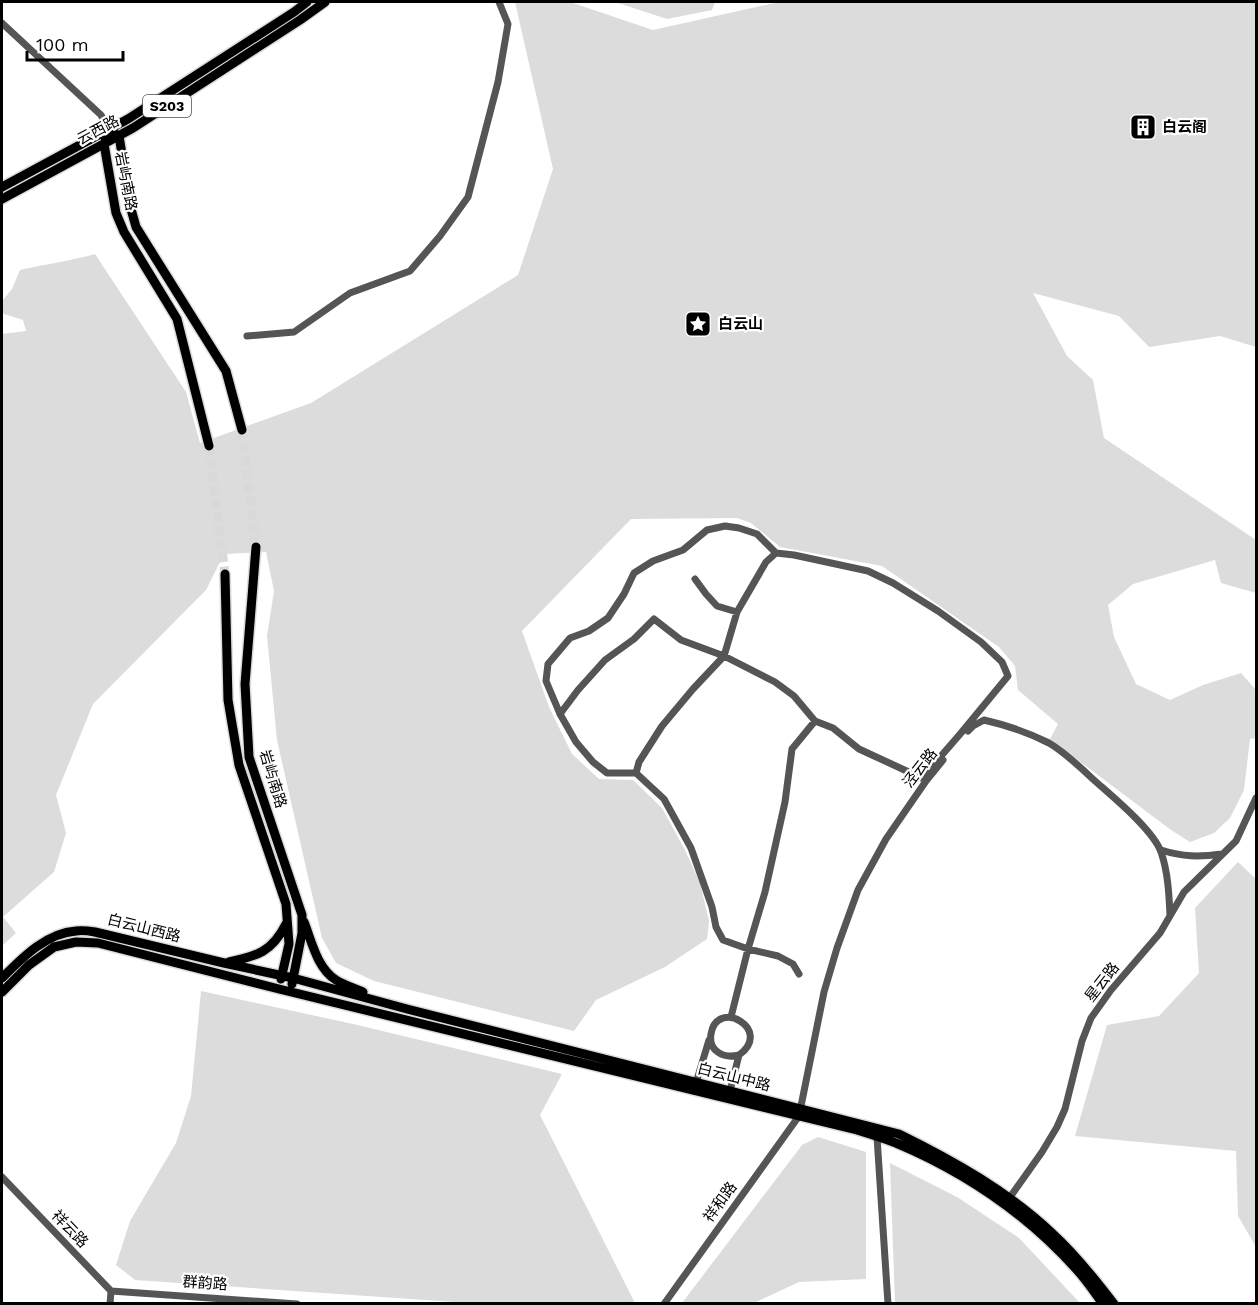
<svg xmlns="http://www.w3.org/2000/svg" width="1258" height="1305" font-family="'Work Sans','Noto Sans SC',sans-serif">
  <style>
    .green { fill: #dcdcdc }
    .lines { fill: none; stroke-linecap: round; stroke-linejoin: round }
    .major-tunnel { stroke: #d9d9d9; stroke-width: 9; stroke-dasharray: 9 4.5; stroke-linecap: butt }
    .major-casing { stroke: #dbdbdb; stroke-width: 12 }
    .minor { stroke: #555; stroke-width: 7 }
    .major { stroke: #000; stroke-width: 9 }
    .labels { text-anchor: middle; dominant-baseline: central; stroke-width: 4.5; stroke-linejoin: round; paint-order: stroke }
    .shield { fill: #fff; stroke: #4c4c4c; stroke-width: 1.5 }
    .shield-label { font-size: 14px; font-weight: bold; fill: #000 }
    .poi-label { font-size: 15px; font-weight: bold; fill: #000; stroke: #fff; text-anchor: start }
    .street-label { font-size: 15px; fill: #000; stroke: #fff }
  </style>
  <rect width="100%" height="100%" fill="#fff"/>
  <path class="green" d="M515,2H570L653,30L779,2H1256V347L1220,336L1149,347L1119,316L1033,293L1067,356L1093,380L1104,438L1256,540V593L1221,583L1215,560L1133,584L1108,605L1114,637L1136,684L1170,700L1203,685L1241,673L1256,690V738L1250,739L1244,790L1230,818L1214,833L1190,842L1171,830L1050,739L1058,724L1018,690L1015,666L999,647L882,566L780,547L751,523L737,518L631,519L522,631L549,707L572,754L599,779L633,780L662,808L684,848L700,883L709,921L707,939L665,967L596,1000L574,1031L374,981L336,963L322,938L277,740L267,636L274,591L266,552L224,554L206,590L93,704L56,795L66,833L54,872L3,917L16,933L2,946V334L26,331L23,320L4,314L2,311V301L12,289L20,270C45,264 71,261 95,254L186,392L200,443L311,403L518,275L553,169Z
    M615,2H715L712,10L667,19Z
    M1238,862L1256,879V1247L1238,1216L1236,1151L1075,1136L1107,1025L1159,1016L1199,973L1195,908Z
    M201,991L353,1024L562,1074L540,1115L635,1303H469L135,1280L116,1265L130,1221L176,1143L191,1096Z
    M818,1137L866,1152V1279L799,1282L754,1303H682L802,1145Z
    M890,1163L957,1197L1019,1238L1080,1303H895Z"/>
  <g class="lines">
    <path class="major-tunnel" d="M242,430L256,547
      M209,446L225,574"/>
    <defs>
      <path id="major" d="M2,187L128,119L294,12L307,2
        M2,199L133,128L300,20L325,2
        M209,446L177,319L124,232L116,213L104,144L109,130L119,136L131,209L136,227L226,371L242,430
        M256,547L245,684L249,757L302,915V933L292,984
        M225,574L228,700L239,765L286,904L289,944L281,979
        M304,922C312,942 317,968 336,980C344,985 354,988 363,992
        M229,962C257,956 272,952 286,924
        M2,978C22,958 46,933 76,931C82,930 89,931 95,932L224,963L293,978L407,1009L899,1134C954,1161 1009,1192 1053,1234C1076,1255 1095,1279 1114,1304
        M2,992L29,965L54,947L76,942L98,943L279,989L857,1130C870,1134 883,1138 896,1143C965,1172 1028,1215 1078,1271C1087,1281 1095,1293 1103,1304"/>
    </defs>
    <use href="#major" class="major-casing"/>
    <path class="minor" d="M2,23L101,115L109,130
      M247,336L294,332L350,293L410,271L440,236L468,197L498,82L508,24L499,2
      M695,579L706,594L717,606L737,612
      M560,714L578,690L605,660L634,639L654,619L681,640L724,656L775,682L794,696L815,721L833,728L859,749L924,779
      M968,731L973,726L984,720C1006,725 1029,733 1049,743C1066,753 1081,768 1095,781C1113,797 1153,830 1161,852C1168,872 1169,894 1170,915
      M636,773L639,762L662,726L693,689L724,656L737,612L766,562L776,553
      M1161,850C1183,857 1199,857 1222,854
      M799,974L793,964L778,956L748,949L723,940L716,927L712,907L691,848L664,799L636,773H607L593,762L576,742L560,714L546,681L548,664L570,638L589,631L608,618L624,594L634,573L653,561L683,550L707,530L725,526L739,528L757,534L776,553L794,555L868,571L893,583L938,611L981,642L1002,662L1008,676L961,733L922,778
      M731,1017L748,949L765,892L785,802L792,749L815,721
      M696,1083L709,1040
      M730,1091L739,1055C774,1030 717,997 711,1034C708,1051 724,1059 739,1055
      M877,1137L888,1304
      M2,1177L111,1291L110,1304
      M1008,1200L1042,1152L1057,1127L1065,1109L1082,1041L1091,1018L1111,990L1160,933L1184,892L1236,841L1256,798
      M111,1291L297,1304
      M664,1304L799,1116L824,992L837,948L858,890L886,839L926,781L943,760"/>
    <use href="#major" class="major"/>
  </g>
  <defs>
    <symbol id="building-square" viewBox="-11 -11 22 22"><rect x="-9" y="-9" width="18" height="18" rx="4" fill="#000" stroke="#fff"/><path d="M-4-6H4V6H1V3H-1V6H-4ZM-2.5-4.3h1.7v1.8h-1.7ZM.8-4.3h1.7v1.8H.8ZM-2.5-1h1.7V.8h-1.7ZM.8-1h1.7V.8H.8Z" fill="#fff"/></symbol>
    <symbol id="sight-square" viewBox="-11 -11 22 22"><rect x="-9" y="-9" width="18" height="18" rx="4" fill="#000" stroke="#fff"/><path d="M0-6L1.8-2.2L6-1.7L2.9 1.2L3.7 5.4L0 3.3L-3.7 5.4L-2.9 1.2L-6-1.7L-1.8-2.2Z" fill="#fff"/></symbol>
  </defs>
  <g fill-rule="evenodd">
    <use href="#building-square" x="1128" y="112" width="30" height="30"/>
    <use href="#sight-square" x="683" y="309" width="30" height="30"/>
  </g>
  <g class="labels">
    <rect class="shield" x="143" y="95" width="48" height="22" rx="4.5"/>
    <g class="shield-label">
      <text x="167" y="106">S203</text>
    </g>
    <g class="poi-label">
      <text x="1162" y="127">白云阁</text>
      <text x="718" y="324">白云山</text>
    </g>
    <g class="street-label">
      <text transform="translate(98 130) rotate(-28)">云西路</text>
      <text transform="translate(126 181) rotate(79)">岩屿南路</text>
      <text transform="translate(920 768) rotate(-52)">泾云路</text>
      <text transform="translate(273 779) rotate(73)">岩屿南路</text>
      <text transform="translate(144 928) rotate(14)">白云山西路</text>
      <text transform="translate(1102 982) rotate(-52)">星云路</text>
      <text transform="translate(734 1077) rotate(14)">白云山中路</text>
      <text transform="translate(720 1202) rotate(-54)">祥和路</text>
      <text transform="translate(70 1229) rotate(46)">祥云路</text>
      <text transform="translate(205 1283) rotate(4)">群韵路</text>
    </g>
  </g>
  <rect width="1258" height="1305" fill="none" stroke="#000000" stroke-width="6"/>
  <path d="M27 51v9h96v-9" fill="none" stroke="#000000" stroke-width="3"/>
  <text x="36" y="51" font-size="18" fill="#000000" stroke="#ffffff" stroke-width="4.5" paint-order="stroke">100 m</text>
</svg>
